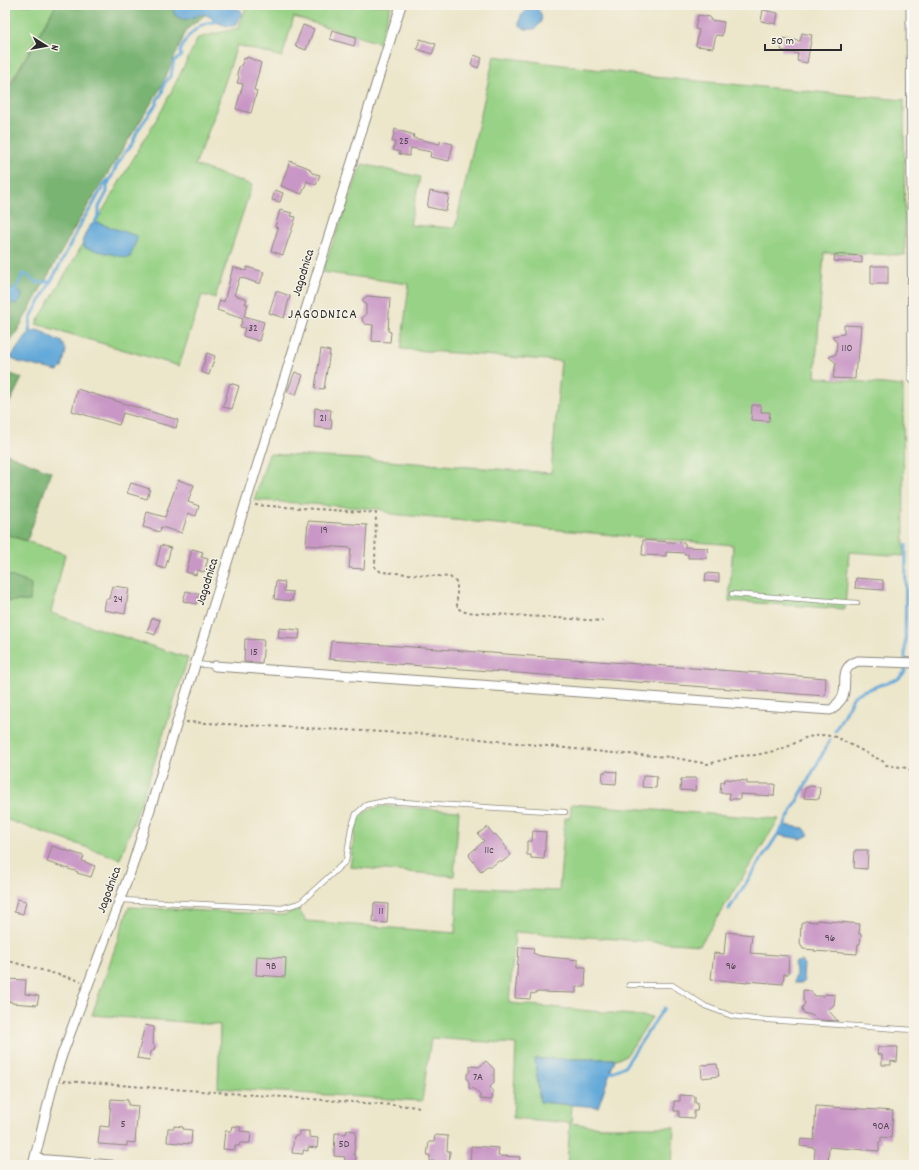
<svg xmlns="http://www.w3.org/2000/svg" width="919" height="1170" font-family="Dekko,sans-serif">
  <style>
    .green { fill: #98d286; stroke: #627e58 }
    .forest { fill: #7ab473; stroke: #52704f }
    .water { fill: #64a9d9; stroke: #486a82 }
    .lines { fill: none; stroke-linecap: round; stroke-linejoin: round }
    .stream { stroke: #64a9d9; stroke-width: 3 }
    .building { fill: #c997c6 }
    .service-casing { stroke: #8c887b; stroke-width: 6 }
    .minor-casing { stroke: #8c887b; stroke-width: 11 }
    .tertiary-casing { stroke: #8c887b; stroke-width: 13 }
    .path { stroke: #8c887b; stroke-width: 2; stroke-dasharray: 3 3; stroke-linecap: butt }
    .service { stroke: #fff; stroke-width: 4.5 }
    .minor { stroke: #fff; stroke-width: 9 }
    .tertiary { stroke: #fff; stroke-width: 11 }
    .labels { text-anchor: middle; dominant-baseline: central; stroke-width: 3; stroke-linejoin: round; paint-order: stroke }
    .number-label { font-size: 11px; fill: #524652 }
    .street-label { font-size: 13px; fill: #2b2b2b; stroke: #f7f3e8 }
    .neighbourhood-label { font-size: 14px; letter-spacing: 1px; fill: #2b2b2b; stroke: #f7f3e8 }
  </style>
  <rect width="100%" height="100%" fill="#f7f3e8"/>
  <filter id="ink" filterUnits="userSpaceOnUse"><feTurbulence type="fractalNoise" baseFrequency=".025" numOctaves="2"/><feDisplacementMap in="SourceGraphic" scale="8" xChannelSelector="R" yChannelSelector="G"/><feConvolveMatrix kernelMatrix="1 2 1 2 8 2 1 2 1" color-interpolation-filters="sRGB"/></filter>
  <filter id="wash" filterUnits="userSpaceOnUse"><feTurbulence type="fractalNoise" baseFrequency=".012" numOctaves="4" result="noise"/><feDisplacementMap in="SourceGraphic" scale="16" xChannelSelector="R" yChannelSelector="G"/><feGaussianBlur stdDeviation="0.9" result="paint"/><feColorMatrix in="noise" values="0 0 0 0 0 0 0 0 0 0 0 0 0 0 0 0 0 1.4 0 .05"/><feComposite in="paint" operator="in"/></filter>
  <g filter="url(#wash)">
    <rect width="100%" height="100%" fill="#ece6cb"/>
    <path class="green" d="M5,5H56L5,92Z
      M247,5H391L379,43L294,17L282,57L237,45L212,122L195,165L252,185L215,298L202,295L179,366L36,324L163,108L198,38L238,28Z
      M494,56L654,77L904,100L905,255L824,253L815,377L903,386L904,556L849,552L845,609L729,601L733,545L613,535L391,514L380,509L254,500L269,454L361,459L551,473L561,361L401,349L409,284L322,272L362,164L420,177L410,225L455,228Z
      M5,534L65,554L51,613L188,658L145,791L120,859L5,819V601H30L31,584L5,574Z
      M571,804L779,819L700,945L515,932L509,1003L652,1017L626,1056L615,1059H535L540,1102L572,1105L571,1123L600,1127H674L672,1165H567L570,1123L513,1118L516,1044L431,1038L422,1101L218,1088L220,1025L92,1015L129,907L284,915L298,909L306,921L455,933L457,887L559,891L565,818H570Z
      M383,806L459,811L454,876L350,867C352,856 354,826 360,817C366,810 374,808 383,806Z"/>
    <path class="forest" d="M56,5H218L187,29L160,89L79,220L15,335L5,347V95Z
      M5,372L22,378L5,412Z
      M5,453L51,472L27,541L5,534Z
      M5,574L31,584L30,601H5Z"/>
    <path class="water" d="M176,5H226L241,10L242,14L236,25C227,29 222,23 214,22L212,18L204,14C193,16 185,24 175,15L173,9Z
      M534,7C545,13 543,22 535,29H525L519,25C519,16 525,8 534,7Z
      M95,222L137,236V239L130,257L128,258L85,248L82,242C85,235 87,226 95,222Z
      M5,287L15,289L21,293L22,298L16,304L5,302Z
      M37,330C46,332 53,339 62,342L66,351L62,367L58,371L18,362L11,357L29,332Z
      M784,825L804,828L809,835L801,839L777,835Z
      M801,961L804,964L803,977L804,981L802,983H795L794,981C796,975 797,970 794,964L796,962Z
      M535,1059H615L598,1107L540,1102Z"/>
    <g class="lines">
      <path class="stream" d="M231,7L234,5
        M95,222L99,214V207L107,192V186L117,165L125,152L128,150L131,146L138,130L157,103V100L162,93L164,84L171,75L174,61L180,57L181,54L180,52C185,38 198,22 214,22
        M15,289L19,284L22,274H25L38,283L51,281
        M29,332L31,317L61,263L82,221L91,208L105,183L109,179
        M835,731L854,696L863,691L898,679L905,672L906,545
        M729,909L784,825L830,740
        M610,1073L625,1066L664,1008"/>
    </g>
    <g id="blocks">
      <path class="building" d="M763,10L778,13L776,24L761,21Z
        M698,15L710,17V20L724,22L722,36L716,35L713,48L696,46L699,30L695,29Z
        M303,25L314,29L306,50L295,46Z
        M332,30L356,37L354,46L330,39Z
        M802,33L812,35L807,63L797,61L798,54L781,50L783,38L800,41Z
        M420,39L436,44L432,54L417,49Z
        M474,55L482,58L478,68L471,65Z
        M247,57L261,63L254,90L257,91L251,113L236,109L243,84L237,83L239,77L237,73L239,67L242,64L244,58L246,59Z
        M395,129L414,135L413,138L440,144V141L453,144L449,161L430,157L431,152L411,148L409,156L399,154L400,152L393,150L395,142H392Z
        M290,161L309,168L312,173L320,175L316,185L307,181L302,194L281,186Z
        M275,190L283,193L280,202L272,200Z
        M430,191L449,195L446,211L427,207Z
        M280,210L292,213L291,216L296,217L283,255L271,251L278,228L275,227Z
        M835,254L862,256V263L834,261Z
        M871,266H888V284H871Z
        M233,267L246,271L247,267L264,272L260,284L240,277L234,295L247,299L245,304H248L244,316L264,322L259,341L243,336L245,328L240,327L243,319L217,310L220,300L224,302Z
        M276,291L290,296L284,318L269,313Z
        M367,296L390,298L388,331L391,332L390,342L372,341L373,325L365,324L363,322L362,318L366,315V305L363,302V299Z
        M844,325L861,326L858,363H856L855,379L833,378L836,363L829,357L836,354L837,343L832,336L844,334Z
        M321,349L330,351L324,389L315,388Z
        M207,353L215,356L209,375L201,372Z
        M295,372L303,375L296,395L287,392Z
        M230,383L239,386L232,409L223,407Z
        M77,389L178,420L176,428L123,413L119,425L72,411Z
        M752,405H761V412H770L769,421L751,420Z
        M315,408L331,410L330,419L332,420L331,429L314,427Z
        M178,480L194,485L188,502L199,506L196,516L188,513L182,533L161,527L160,532L143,527L147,512L165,517Z
        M131,483L150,489L147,499L127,493Z
        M308,521L367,525L364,569L349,568L351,548L306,545Z
        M643,540L685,543V547L708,548L707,558H688V554H684L685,553L666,552V556L642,555Z
        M161,545L171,548L165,569L156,566Z
        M192,549L203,552L201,557L208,559L204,572L197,570L196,575L186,572Z
        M706,573L719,574V582L705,581Z
        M856,578L883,580V590L855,588Z
        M276,581L285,582L284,591L293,592L292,601L274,599Z
        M112,586L129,588L125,614L104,610L106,599H109Z
        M186,591L199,594L196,604L183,601Z
        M152,618L160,620L155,635L147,632Z
        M279,628L300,630L299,639L278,638Z
        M245,639L264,640L262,663L244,662Z
        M331,641L826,678L825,696L329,659Z
        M606,771L617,772L616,784L602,783L603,772H606Z
        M646,775L657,776L656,788L642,787L643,776H646Z
        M685,778H696L695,791L680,790L681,779H685Z
        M725,779L747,781V784H775L774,796L740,794V799H729L730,793H720L721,782H724Z
        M809,786L820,787L819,799L804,798L805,788H808Z
        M487,827L494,835L495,834L503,843L507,849H506L511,855L502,862L500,860L492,866H487L481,871L469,856L470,855L469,854L484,841L478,834Z
        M533,831L546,832L544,859L531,858V855H527V841H532Z
        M52,846L84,856L82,861L95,866L91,877L77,873L78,872L47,862Z
        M855,850H868L867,869L854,868Z
        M17,899L26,901L23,914L14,912Z
        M374,903L388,904L387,923L373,922Z
        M817,920L860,924L859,934H861L860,944H858L857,954L814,951L815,950L803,949L800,944L801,924L805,921L817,922Z
        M726,932L752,935L750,953L789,956L788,974H784L783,984L747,981V983L711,979L714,953L724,954Z
        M519,947L534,948L533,953L540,956L578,960V967H586L585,987H576V993L537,992L534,994L531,993L530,999L515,998Z
        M257,956L286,958L285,977L256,975Z
        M5,979L26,980L25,994L39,996L37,1005L12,1003V1002L5,1001Z
        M803,990L811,991L815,996H823L826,994L835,995L834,1005L828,1010L838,1021L820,1020L811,1015L803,1013L802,1008L805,1003L803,1000Z
        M145,1025L154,1027L153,1044L155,1047L154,1050L151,1052L149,1060L137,1058Z
        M878,1047H898L897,1062L891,1061V1065H882V1055L877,1054Z
        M486,1061L494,1069V1082L490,1087L493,1091L492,1100L480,1099V1095L474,1089L469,1088V1082L467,1079V1074L470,1071V1066L479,1067Z
        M717,1064L719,1076L702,1078L701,1065Z
        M680,1095L695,1096V1103H698L697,1111H694V1118L679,1117V1111H674V1101H680Z
        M111,1099L128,1100V1105L138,1106L135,1143L127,1142V1146L98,1144L100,1126L109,1127Z
        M816,1106L893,1111L891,1138L881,1137V1142H879V1151L829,1147L828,1165H814L815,1148L800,1146L801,1139L814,1140Z
        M174,1126L183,1127V1129L192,1130L191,1144L167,1142L168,1128H174Z
        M232,1126L241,1127L240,1131L251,1132L250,1143H240L239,1146H235V1150L223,1149L225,1131H231Z
        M347,1130L356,1131L354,1155L356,1156L355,1165H344L345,1157L334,1156L335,1133L346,1134Z
        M299,1131H309V1137L318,1138L317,1148L308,1147V1151L303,1150V1154L292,1153L294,1136H299Z
        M435,1135L448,1136L447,1151H450L449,1164L430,1161V1155H427L429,1142H434Z
        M471,1146L499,1148L498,1156L520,1157L519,1165H470Z"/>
    </g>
  </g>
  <g filter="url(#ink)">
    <use href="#blocks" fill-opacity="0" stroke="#8c887b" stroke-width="1"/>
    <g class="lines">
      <defs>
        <path id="service" d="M732,594L857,603
          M196,664L215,666
          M121,900L282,908L300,903L346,861L351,828L356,814L366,805L385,801L565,812
          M629,985H672L705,1006L732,1016L754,1019L914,1030"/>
        <path id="minor" d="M215,666L830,710C834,709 835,707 837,704C839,702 842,699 843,696C848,682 838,668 858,661L914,663
          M35,1159L111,1165
          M33,1165L54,1080L62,1055L132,867L401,5"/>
        <path id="tertiary" d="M912,5L914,378"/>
      </defs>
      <use href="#service" class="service-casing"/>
      <use href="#minor" class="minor-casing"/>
      <use href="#tertiary" class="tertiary-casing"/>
      <path class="path" d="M255,505L376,513L375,567L381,572L450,577L457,583V608L465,612L603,621
        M186,722L442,735L613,753L670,757L708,764L737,756L756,755L783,749L807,737L824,735L836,737L884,762L886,765L907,768L914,773
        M5,960L81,981
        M63,1081L421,1107"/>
      <use href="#service" class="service"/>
      <use href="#minor" class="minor"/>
      <use href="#tertiary" class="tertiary"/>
    </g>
  </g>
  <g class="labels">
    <g class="number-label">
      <text x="404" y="142">25</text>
      <text x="253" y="329">32</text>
      <text x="847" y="349">110</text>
      <text x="323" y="419">21</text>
      <text x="324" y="531">19</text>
      <text x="118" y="600">24</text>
      <text x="254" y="653">15</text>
      <text x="489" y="851">11c</text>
      <text x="381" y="912">11</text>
      <text x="830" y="939">96</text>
      <text x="271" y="967">9B</text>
      <text x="731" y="967">96</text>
      <text x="478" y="1078">7A</text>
      <text x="123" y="1125">5</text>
      <text x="881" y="1127">90A</text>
      <text x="344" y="1145">5D</text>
    </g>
    <g class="street-label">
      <text transform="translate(304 273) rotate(-73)">Jagodnica</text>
      <text transform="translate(208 582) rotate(-73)">Jagodnica</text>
      <text transform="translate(110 890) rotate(-70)">Jagodnica</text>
    </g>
    <g class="neighbourhood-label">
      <text x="323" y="315">JAGODNICA</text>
    </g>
  </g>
  <rect width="919" height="1170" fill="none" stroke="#f7f3e8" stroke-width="20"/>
  <g transform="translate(46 46) rotate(101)" stroke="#f7f3e8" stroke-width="3" paint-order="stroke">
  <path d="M0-3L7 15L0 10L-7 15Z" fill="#2b2b2b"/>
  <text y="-6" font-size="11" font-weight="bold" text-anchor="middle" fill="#2b2b2b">N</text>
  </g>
  <path d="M765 44v6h76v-6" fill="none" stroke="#2b2b2b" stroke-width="2"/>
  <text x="771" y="44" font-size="12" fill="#2b2b2b" stroke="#f7f3e8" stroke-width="3" paint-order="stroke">50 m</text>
</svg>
